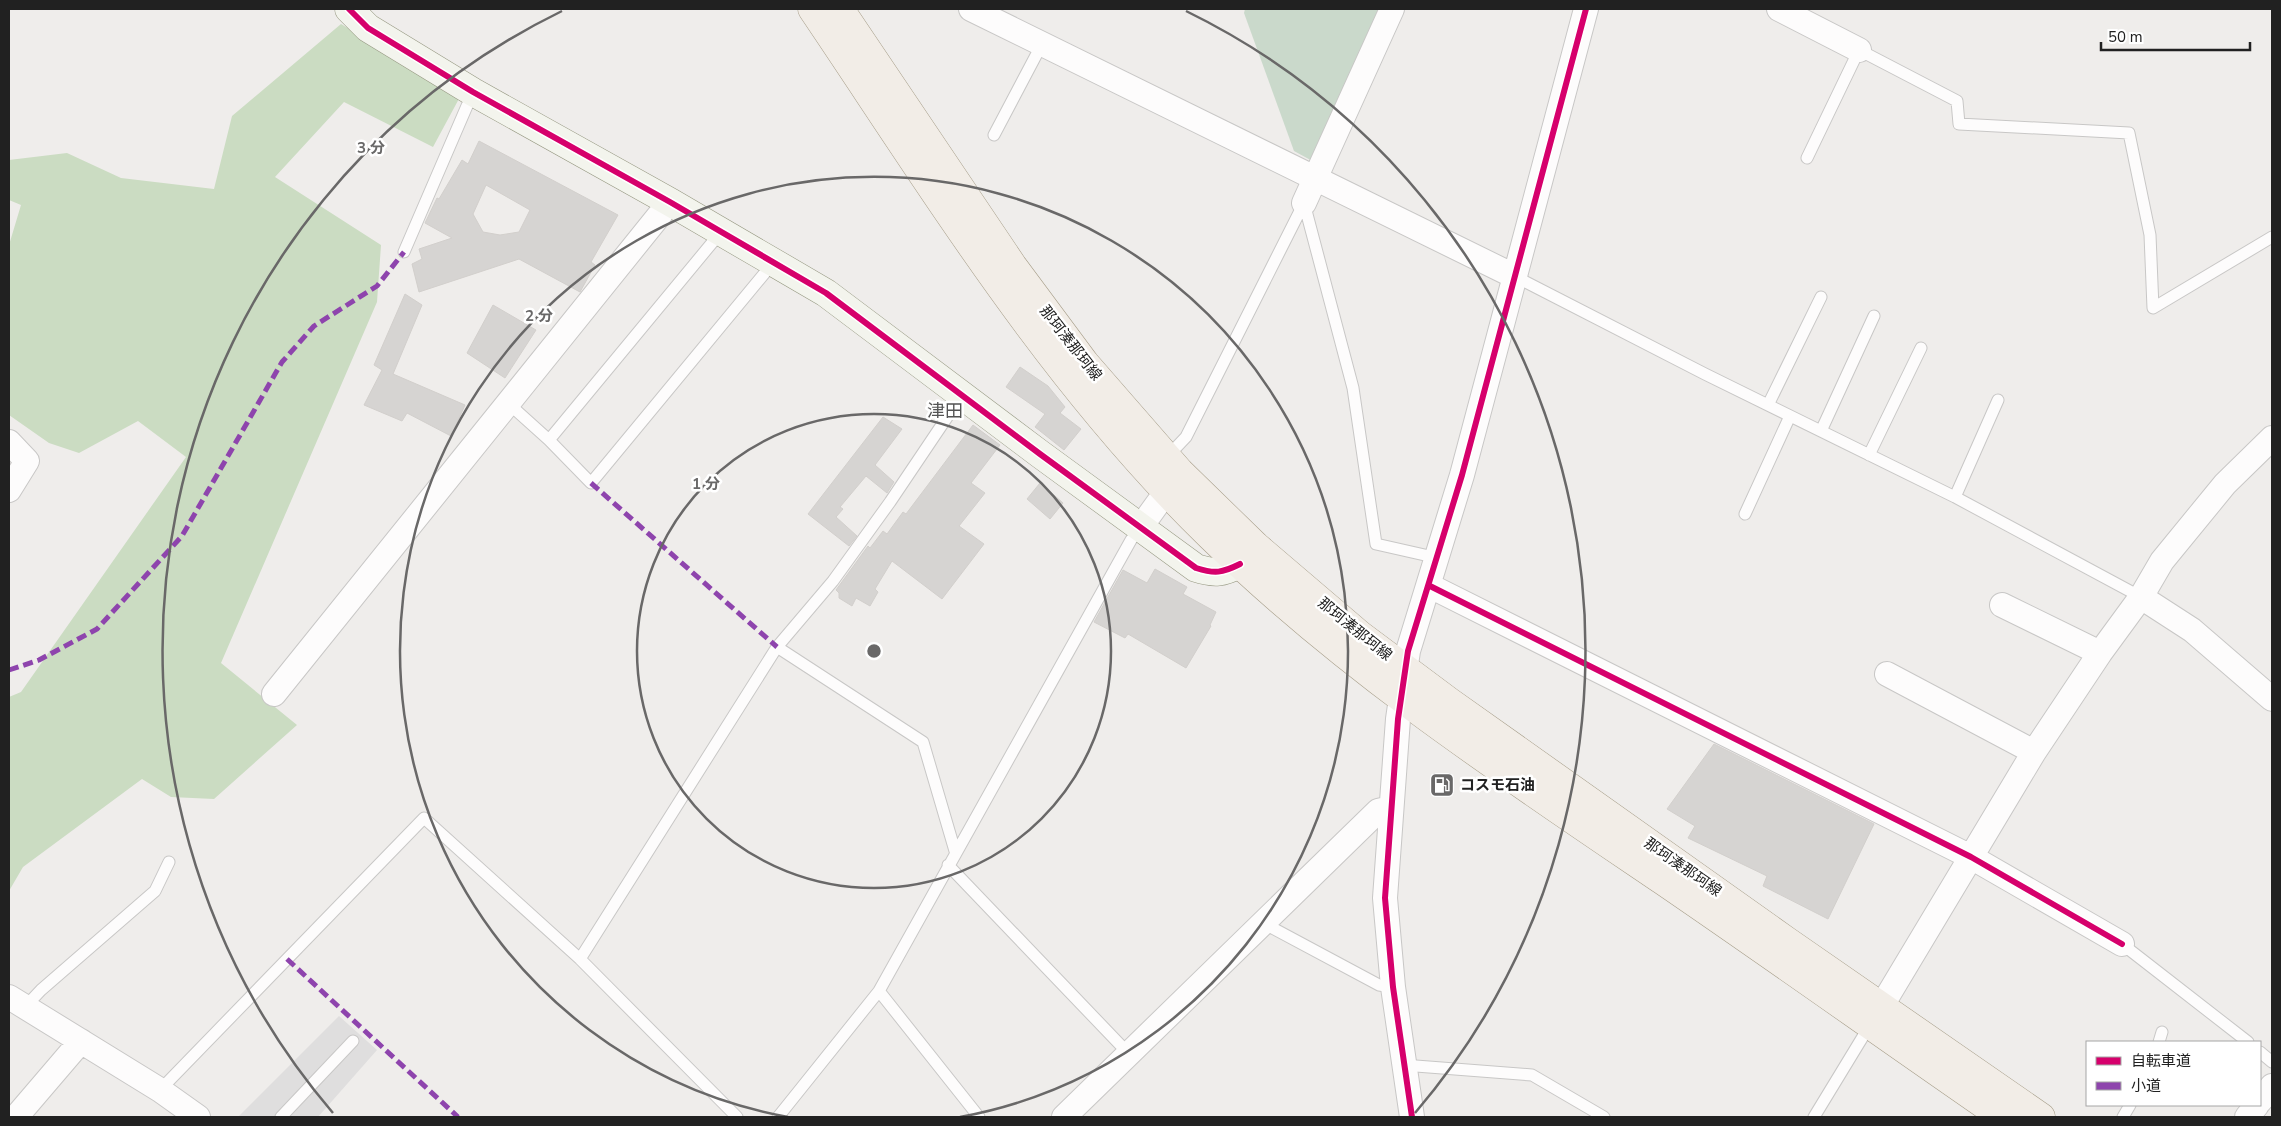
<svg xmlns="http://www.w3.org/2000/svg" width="2281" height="1126" font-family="'Nunito Sans','Noto Sans JP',sans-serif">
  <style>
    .forest { fill: #cbdcc2 }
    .cemetery { fill: #cad9cb }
    .parking { fill: #dfdede }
    .building { fill: #d6d4d2; stroke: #d2cfcc; fill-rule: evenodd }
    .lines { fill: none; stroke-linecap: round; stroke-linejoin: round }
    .lane-casing { stroke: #c8c7c6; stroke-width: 13 }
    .street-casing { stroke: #c8c7c6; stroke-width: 26 }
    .secondary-casing { stroke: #969882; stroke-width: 29 }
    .primary-casing { stroke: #a59c87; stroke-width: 29 }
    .lane { stroke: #fdfcfc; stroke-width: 11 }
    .street { stroke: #fdfcfc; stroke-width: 24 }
    .secondary { stroke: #f3f4ed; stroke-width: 28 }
    .primary { stroke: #f2ede7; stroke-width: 28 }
    .quiet { stroke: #8e44ad; stroke-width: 5; stroke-dasharray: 10 5; stroke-linecap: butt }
    .cycleway-casing { stroke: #fff; stroke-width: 9 }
    .cycleway { stroke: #d6006c; stroke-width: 6 }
    .ring { fill: none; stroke: #696868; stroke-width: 2.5 }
    .labels { text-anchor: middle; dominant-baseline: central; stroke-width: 5; stroke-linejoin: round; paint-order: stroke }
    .street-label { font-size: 15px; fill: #212121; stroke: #fff }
    .poi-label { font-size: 15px; font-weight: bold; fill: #212121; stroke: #fff; text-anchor: start }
    .quarter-label { font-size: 18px; fill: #545454; stroke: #fff }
    .centre { fill: #696868; stroke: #fff; stroke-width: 2.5 }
    .ring-label { font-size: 15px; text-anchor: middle; font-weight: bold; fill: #696868; stroke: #fff; stroke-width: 5; stroke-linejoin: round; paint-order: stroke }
  </style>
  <rect width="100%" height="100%" fill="#efedeb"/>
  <path class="forest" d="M341,24L461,95L433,147L344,102L275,177L381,245L377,302L221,663L297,725L214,799L171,797L142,779L23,867L9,891V697L21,692L186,457L138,421L79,453L49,443L9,415V245L21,205L9,200V160L67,153L121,178L214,189L232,116Z"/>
  <path class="cemetery" d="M1245,9H1384L1316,163L1294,151L1244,13Z"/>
  <path class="parking" d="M339,1016L377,1050L318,1117H238Z"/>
  <path class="building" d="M479,141L618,215L591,262L595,265L580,292L519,259L419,292L412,264L422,259L419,249L452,238L425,223L437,198L439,199L462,160L468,164ZM486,185L530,210L519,232L500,235L483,232L473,214Z
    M405,294L422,305L393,374L465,405L451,436L407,413L402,421L364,405L382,370L374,365Z
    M493,305L536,330L505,378L467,353Z
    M1020,367L1048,386L1065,407L1060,413L1081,429L1064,450L1035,427L1045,414L1006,387Z
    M883,417L902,429L875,465L894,482L887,493L866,476L840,507L843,509L836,517L857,536L849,546L808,514Z
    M973,425L1000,445L971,483L985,493L959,526L984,544L942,599L892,561L875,589L878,592L870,606L856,598L852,606L839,598V593L836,590L868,546L870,548L883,531L887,534L903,512L906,514Z
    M1040,483L1063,503L1050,519L1027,499Z
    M1155,569L1187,587L1183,594L1216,612L1210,625L1211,626L1186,668L1128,634L1125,638L1094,622L1123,570L1147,583Z
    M1714,744L1874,824L1828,919L1763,886L1767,876L1688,838L1695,826L1667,809Z"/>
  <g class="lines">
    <defs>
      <path id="lane" d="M994,135L1042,44
        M1807,158L1859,50L1957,101L1959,124L2129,133L2150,235L2153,308L2272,237
        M1304,203L1353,388L1376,544L1438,558
        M721,232L549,440L591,483L773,263
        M404,252L473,92
        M1514,276L1705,374L1955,497L2141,597
        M508,403L549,440
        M1768,405L1821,297
        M1821,431L1874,316
        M1869,455L1921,348
        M1167,457L1186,437L1304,203
        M1955,497L1998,400
        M1745,514L1790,416
        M777,647L923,742L955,851
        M948,865L1129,1054
        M1263,923L1379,985L1393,987
        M2122,944L2248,1042
        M580,959L777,647L833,581L890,502L962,395
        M879,991L979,1117
        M25,1007L41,990L155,891L169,862
        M2159,1042L2162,1032
        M2260,1052L2272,1062
        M1403,1065L1532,1075L1604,1117
        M160,1090L424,818L580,959L737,1117
        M281,1117L353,1041
        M778,1117L879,991L1131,540L1140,528
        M1814,1117L1870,1025
        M2123,1117L2130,1105"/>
      <path id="street" d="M971,9L1514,276
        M1779,9L1859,50
        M1304,203L1392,9
        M9,442L27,461L9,490
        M1140,528L1166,492
        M1430,586L1971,857L2122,944
        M2141,597L2192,630L2272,699
        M2002,605L2100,653
        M1887,674L2034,752
        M274,694L670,202
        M9,997L160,1090L198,1117
        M1872,1022L2034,752L2100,653L2141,597L2162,561L2225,484L2272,438
        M2260,1101L2272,1086
        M16,1117L81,1041
        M1064,1117L1378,811L1391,808
        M1412,1117L1393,987L1385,898L1398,719L1408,651L1462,475L1586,9
        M2247,1117L2257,1105"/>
      <path id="secondary" d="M349,9L368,28L473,92L670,202L826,293L1040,454L1196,568C1215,574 1222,573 1240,564"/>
      <path id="primary" d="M812,9C935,191 1051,382 1210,536C1346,669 1505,774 1663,881C1777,959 1889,1039 2002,1117
        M840,9L1013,266L1085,363L1180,472L1256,546L1359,634L1450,702L1787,941L2041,1117"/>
    </defs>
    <use href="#lane" class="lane-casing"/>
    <use href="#street" class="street-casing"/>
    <use href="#secondary" class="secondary-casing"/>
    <use href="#primary" class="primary-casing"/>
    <use href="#lane" class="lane"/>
    <use href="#street" class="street"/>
    <use href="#secondary" class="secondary"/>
    <use href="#primary" class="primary"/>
    <path class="quiet" d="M591,483L777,647
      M9,670L39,660L97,629L182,536L282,362L314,326L377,286L404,252
      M287,959L458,1117"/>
    <defs>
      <path id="cycleway" d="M349,9L368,28L473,92L670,202L826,293L1040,454L1196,568C1215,574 1222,573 1240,564
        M1430,586L1971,857L2122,944
        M1412,1117L1393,987L1385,898L1398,719L1408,651L1462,475L1586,9"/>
    </defs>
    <use href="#cycleway" class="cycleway-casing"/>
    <use href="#cycleway" class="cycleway"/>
  </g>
  <g class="ring">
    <circle cx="874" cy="651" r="237"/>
    <path d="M788 1117A474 474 0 1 1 960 1117"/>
    <path d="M333 1113A712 712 0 0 1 562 11M1186 11A712 712 0 0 1 1415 1113"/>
  </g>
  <defs>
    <symbol id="fuel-square" viewBox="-11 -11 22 22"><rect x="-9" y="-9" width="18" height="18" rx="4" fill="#696868" stroke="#fff"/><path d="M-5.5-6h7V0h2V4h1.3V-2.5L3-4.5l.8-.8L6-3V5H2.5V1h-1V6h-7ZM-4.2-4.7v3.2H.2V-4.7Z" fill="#fff"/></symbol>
  </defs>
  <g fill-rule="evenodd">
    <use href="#fuel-square" x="1428" y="771" width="28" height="28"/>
  </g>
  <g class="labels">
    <g class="street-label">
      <text transform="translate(1071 343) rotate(52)">那珂湊那珂線</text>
      <text transform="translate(1355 629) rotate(39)">那珂湊那珂線</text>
      <text transform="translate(1683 867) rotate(35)">那珂湊那珂線</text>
    </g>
    <g class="poi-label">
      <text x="1460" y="785">コスモ石油</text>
    </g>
    <g class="quarter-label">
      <text x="945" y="411">津田</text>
    </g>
  </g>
  <circle cx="874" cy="651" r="8" class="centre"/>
  <g class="ring-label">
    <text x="371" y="153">3 分</text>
    <text x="539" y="321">2 分</text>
    <text x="706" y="489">1 分</text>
  </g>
  <rect width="2281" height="1126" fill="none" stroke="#212121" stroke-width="20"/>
  <rect x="2086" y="1041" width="175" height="65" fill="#ffffff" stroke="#a6a6a6"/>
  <rect x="2096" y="1057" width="25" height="8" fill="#d6006c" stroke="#a6a6a6"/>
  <text x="2131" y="1066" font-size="15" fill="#212121">自転車道</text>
  <rect x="2096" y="1082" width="25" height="8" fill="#8e44ad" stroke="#a6a6a6"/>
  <text x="2131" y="1091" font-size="15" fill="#212121">小道</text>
  <path d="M2101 42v8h149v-8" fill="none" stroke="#212121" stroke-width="2.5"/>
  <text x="2108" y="42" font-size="15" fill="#212121" stroke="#ffffff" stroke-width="4" paint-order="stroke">50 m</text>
</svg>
